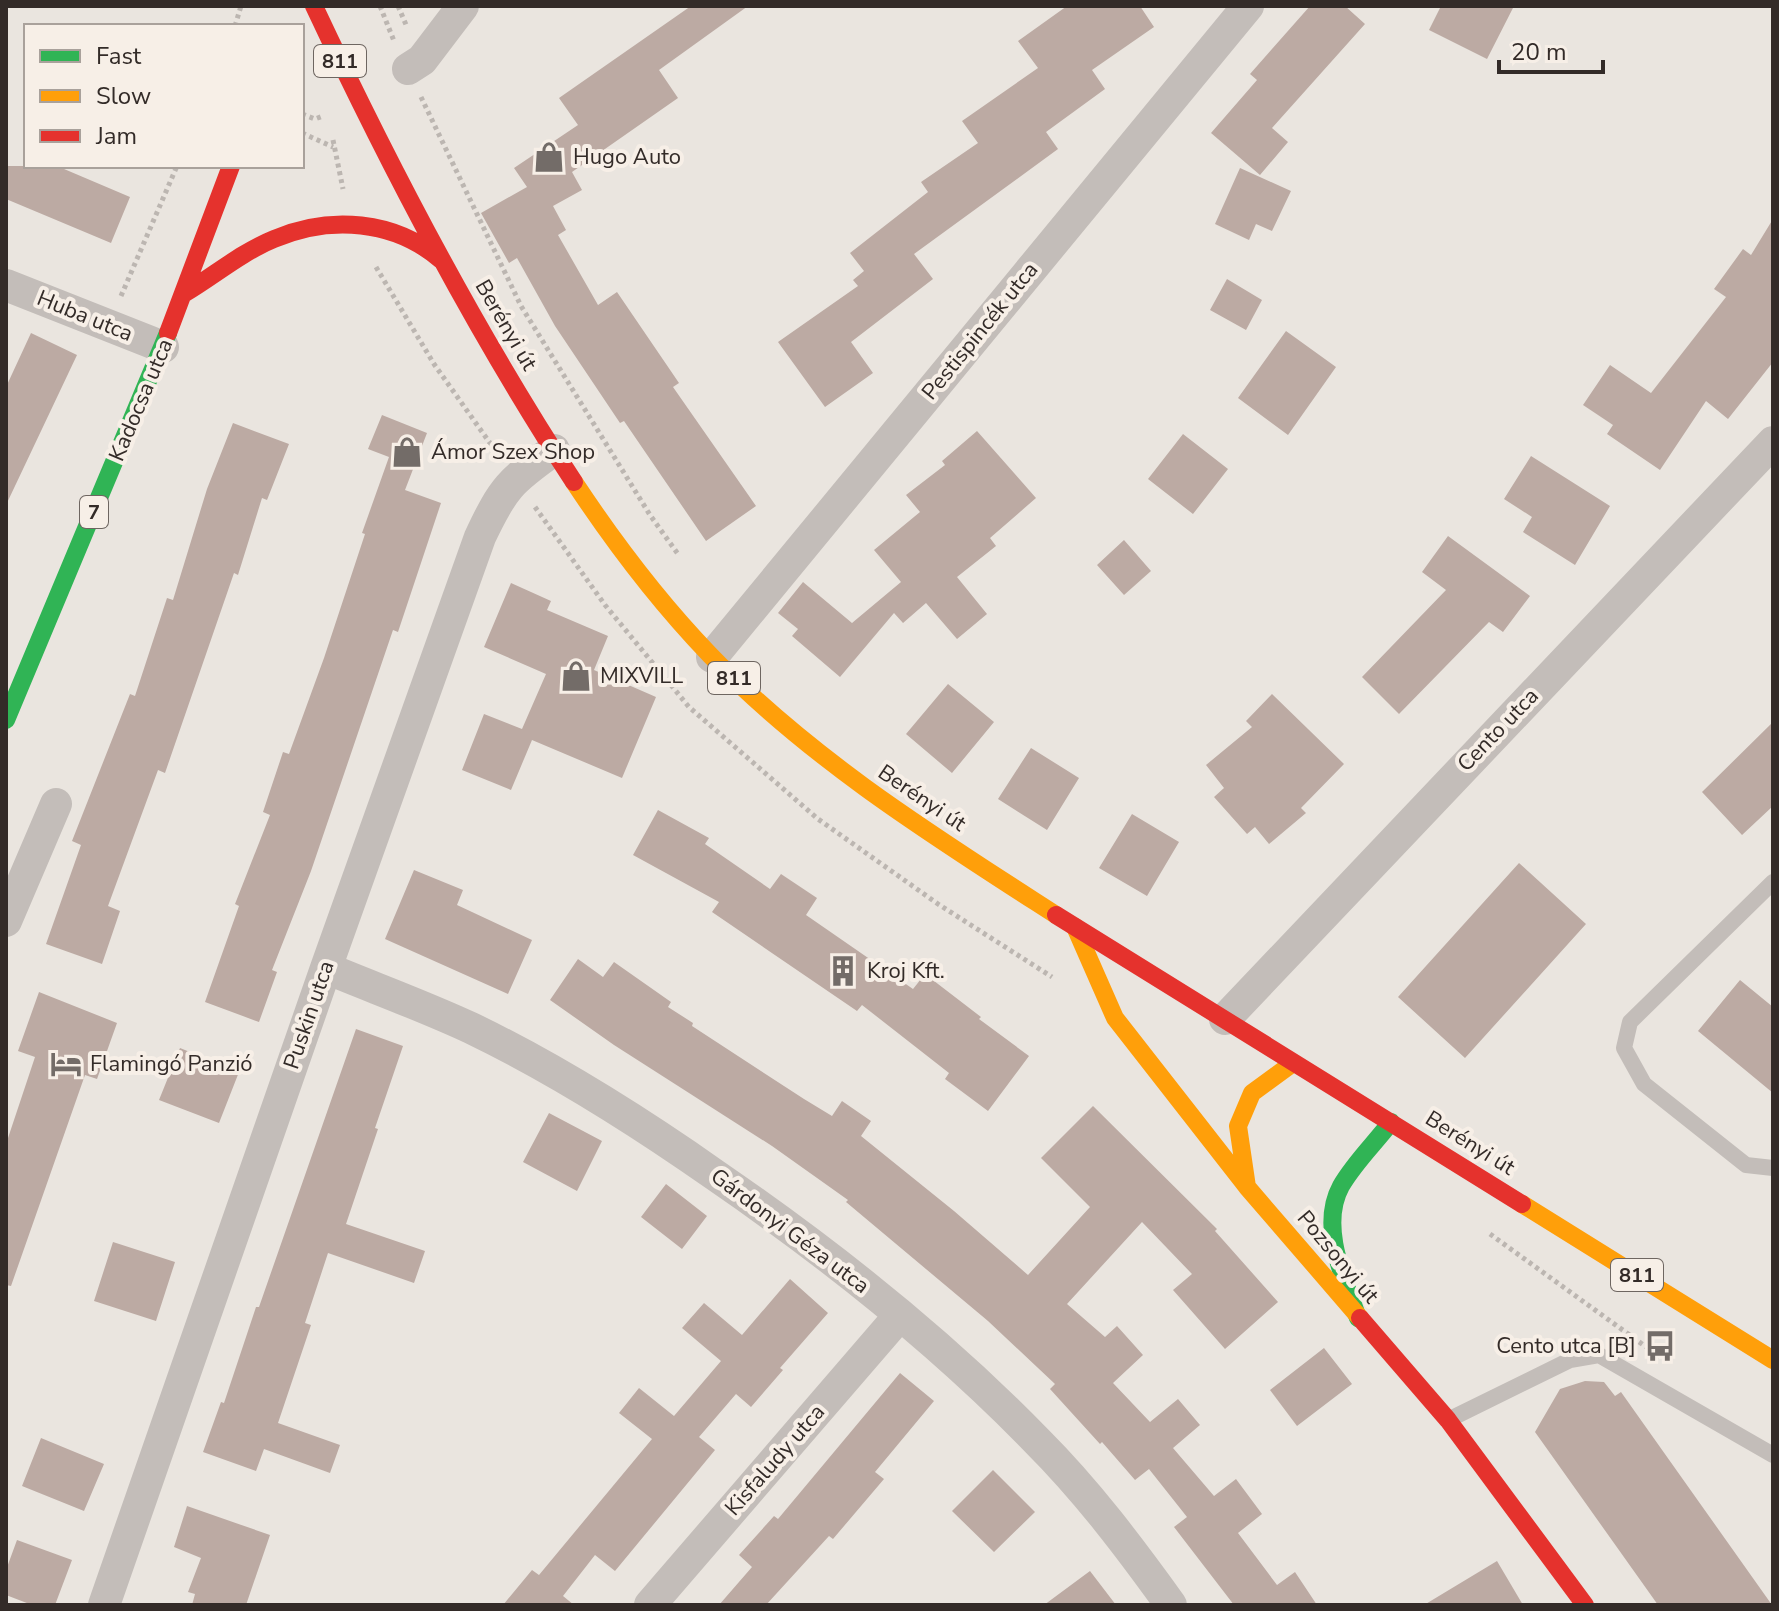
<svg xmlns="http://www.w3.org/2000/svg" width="1779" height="1611" font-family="'Nunito Sans',sans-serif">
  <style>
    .building { fill: #bcaaa3 }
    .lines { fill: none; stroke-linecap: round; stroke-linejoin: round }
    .path { stroke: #bcb6b1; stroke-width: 5; stroke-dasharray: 4 4; stroke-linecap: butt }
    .lane { stroke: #c3bdb9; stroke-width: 16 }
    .street { stroke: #c3bdb9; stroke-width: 32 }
    .fast { stroke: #30b455; stroke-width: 18 }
    .slow { stroke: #ff9f0a; stroke-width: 18 }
    .jam { stroke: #e5322d; stroke-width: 18 }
    .labels { text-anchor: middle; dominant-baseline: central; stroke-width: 8; stroke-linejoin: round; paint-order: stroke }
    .shield { fill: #f7efe7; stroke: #6e6661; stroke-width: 2 }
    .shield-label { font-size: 20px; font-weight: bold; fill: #332b28 }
    .poi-label { font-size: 22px; fill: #332b28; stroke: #f7efe7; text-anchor: start }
    .street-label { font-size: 22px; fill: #332b28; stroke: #f7efe7 }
  </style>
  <rect width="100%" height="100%" fill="#eae5df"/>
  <path class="building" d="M691,6H748L659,70L678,98L572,172L582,190L553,206L566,230L558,235L598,305L617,292L679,383L673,387L756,506L706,541L624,421L620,423L555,326L517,258L509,263L481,213L527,187L514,168L578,125L559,98Z
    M1067,6H1140L1154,27L1092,70L1105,89L1046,132L1058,149L914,254L933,279L851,342L873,373L825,407L778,342L858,286L853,280L864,271L850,253L928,192L921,182L978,143L962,121L1038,68L1018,41Z
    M1310,6H1345L1365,24L1272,128L1288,142L1260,175L1211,133L1257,80L1250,74Z
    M1441,6H1514L1487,59L1429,30Z
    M6,166H57L130,197L111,243L6,199Z
    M1240,168L1291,191L1272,231L1256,224L1249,240L1215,224Z
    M1773,219V362L1728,419L1706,401L1660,470L1607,434L1613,425L1583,405L1610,365L1651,393L1726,297L1714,289L1743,249L1751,255Z
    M1227,279L1262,300L1246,330L1210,310Z
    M1286,331L1336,367L1288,435L1238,398Z
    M31,333L77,355L6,505V387Z
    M382,415L427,433L405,490L441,503L398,632L393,630L311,871L272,970L277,972L259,1022L205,1002L239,906L235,904L270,815L263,812L283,752L289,754L324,658L365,534L362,533L389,457L368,449Z
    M233,423L289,444L267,500L262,498L238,575L234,573L165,773L158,770L108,906L120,911L102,964L46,944L81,845L72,841L130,694L135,696L167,598L173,600L207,489Z
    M977,431L1036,498L990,538L996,546L957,577L987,614L957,639L926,603L903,623L894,613L840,677L792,636L798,629L778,613L803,582L852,623L901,582L874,550L920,512L906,495L945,465L942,461Z
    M1183,434L1228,469L1193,514L1148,479Z
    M1531,456L1610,506L1575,565L1523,532L1532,517L1504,499Z
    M1448,536L1530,596L1503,632L1489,622L1399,714L1362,677L1446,590L1422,572Z
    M1124,540L1151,571L1124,595L1097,565Z
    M511,583L551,601L547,610L608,636L594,670L656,697L622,778L532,740L511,790L462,770L484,714L522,729L546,674L484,647Z
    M948,684L994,722L952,773L906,734Z
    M1272,694L1344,764L1301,808L1306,813L1269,844L1255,827L1247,834L1214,797L1224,788L1206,765L1252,727L1246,721Z
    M1773,722V806L1742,835L1702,792Z
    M1031,748L1079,778L1047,830L998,799Z
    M658,810L709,838L705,844L770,889L781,874L817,898L806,915L913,989L925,974L981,1017L979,1019L1029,1056L988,1111L945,1079L949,1073L862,1005L857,1011L712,912L719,902L633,855Z
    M1132,814L1179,842L1147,896L1099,868Z
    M1519,863L1586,924L1465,1058L1398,997Z
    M414,870L463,890L457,905L532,940L508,994L385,939Z
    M578,959L603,977L614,962L671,1002L668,1007L693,1023L692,1026L804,1099L832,1116L842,1101L871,1121L861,1136L954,1211L1028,1275L1090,1207L1041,1158L1093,1106L1217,1229L1215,1231L1278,1302L1225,1349L1173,1290L1192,1274L1142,1222L1067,1304L1105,1337L1117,1326L1143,1355L1113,1383L1150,1422L1178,1399L1200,1425L1173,1448L1214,1496L1236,1479L1262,1514L1238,1533L1277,1585L1295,1572L1317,1605H1234L1174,1527L1187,1517L1149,1469L1135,1480L1102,1442L1100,1444L1050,1389L1055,1384L988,1321L846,1202L848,1200L772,1146L614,1045L550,1000Z
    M1740,980L1773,1007V1093L1698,1031Z
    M39,992L117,1023L97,1079L85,1075L11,1286L6,1285V1144L35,1057L18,1051Z
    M356,1029L403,1046L375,1128L378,1129L346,1224L425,1251L414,1283L328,1253L305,1323L311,1325L278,1423L340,1445L330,1473L264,1449L256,1471L203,1452L221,1402L224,1403L256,1307H259Z
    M180,1048L239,1072L219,1123L159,1100Z
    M549,1113L602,1141L577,1191L523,1162Z
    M666,1184L707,1216L682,1249L641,1217Z
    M113,1242L175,1262L156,1321L94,1301Z
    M790,1279L828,1313L780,1368L783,1370L751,1407L736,1394L699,1437L715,1450L615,1571L595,1555L563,1596L574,1605H503L532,1570L539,1575L652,1439L619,1413L639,1388L674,1416L721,1361L682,1328L704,1303L742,1335Z
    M1324,1348L1352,1384L1297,1426L1270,1390Z
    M900,1373L934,1401L875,1472L884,1479L833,1539L829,1536L766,1605H719L752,1567L739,1555L774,1516L778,1519Z
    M1585,1381L1604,1382L1615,1396L1621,1392L1772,1605H1658L1535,1432L1560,1389Z
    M41,1438L104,1464L84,1511L22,1486Z
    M993,1470L1035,1512L994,1552L952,1511Z
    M187,1506L270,1535L246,1605H192L195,1594L188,1592L201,1558L174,1547Z
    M17,1540L72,1560L55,1605H32L6,1595V1570Z
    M1497,1561L1523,1605H1424Z
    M1090,1571L1116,1605H1044Z"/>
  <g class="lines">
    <path class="path" d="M380,6L394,41
      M398,6L407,27
      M235,26L241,6
      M421,97L521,306L650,515L678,554
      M302,114L315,119L323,116
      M302,133L333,147
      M333,140L343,189
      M376,267L434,364L497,453
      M121,296L177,166
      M535,507L605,605L689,707L818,819L938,904L1052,977
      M1490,1234L1660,1357"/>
    <path class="lane" d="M1773,882L1630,1022L1624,1048L1644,1084L1746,1165L1773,1168
      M1448,1420L1570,1360L1599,1355L1773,1455"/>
    <path class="street" d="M408,69L422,60L463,6
      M6,285L163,347
      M712,657L1248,6
      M6,921L56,804
      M326,968C374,988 424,1006 471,1028C556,1069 638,1121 715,1175C830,1254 940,1341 1037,1441C1087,1491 1130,1548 1171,1605
      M1225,1019L1773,442
      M104,1605L326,968L480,537C503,488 510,481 554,450
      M650,1605L900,1315"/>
    <path class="fast" d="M6,720L168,333
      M1358,1318C1344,1279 1319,1226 1341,1186C1354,1163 1375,1143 1391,1122"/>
    <path class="slow" d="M574,482C615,544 659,602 710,655C810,759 935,837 1056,915
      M1075,927L1115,1018L1247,1187L1360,1318
      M1247,1187L1238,1126L1252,1093L1293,1063
      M1522,1204L1773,1360"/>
    <path class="jam" d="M314,6C391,170 475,331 574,482
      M185,293C215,275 242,252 274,239C330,215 395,220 441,260
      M168,333L231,166
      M1056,915L1522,1204
      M1360,1318L1448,1420L1585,1605"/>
  </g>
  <defs>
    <symbol id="shop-bare" viewBox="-9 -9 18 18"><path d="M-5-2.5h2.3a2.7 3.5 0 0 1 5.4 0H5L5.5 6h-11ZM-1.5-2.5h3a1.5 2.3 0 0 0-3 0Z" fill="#736c68" stroke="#f7efe7" stroke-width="2.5" paint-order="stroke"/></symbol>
    <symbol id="building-bare" viewBox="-9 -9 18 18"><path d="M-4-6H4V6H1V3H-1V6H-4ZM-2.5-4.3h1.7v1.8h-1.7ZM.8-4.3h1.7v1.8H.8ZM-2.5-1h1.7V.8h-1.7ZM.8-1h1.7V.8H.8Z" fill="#736c68" stroke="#f7efe7" stroke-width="2.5" paint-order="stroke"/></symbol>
    <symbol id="hotel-bare" viewBox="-9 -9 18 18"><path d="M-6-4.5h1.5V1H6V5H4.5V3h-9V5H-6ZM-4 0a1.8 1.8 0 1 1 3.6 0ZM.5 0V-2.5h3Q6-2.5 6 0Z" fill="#736c68" stroke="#f7efe7" stroke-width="2.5" paint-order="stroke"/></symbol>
    <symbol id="bus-bare" viewBox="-9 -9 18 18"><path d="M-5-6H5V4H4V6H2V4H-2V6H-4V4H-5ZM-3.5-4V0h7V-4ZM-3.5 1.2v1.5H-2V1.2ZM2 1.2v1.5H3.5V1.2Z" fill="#736c68" stroke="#f7efe7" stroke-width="2.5" paint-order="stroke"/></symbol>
  </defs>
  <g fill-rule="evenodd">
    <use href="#shop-bare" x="527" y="135" width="44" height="44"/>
    <use href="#shop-bare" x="385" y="430" width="44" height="44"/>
    <use href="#shop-bare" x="554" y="654" width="44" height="44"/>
    <use href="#building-bare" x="821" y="949" width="44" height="44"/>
    <use href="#hotel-bare" x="44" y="1042" width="44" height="44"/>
    <use href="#bus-bare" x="1638" y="1324" width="44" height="44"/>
  </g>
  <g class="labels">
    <g class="shield">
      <rect x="314" y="45" width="52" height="32" rx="6"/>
      <rect x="80" y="496" width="28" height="32" rx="6"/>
      <rect x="708" y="662" width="52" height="32" rx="6"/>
      <rect x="1611" y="1259" width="52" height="32" rx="6"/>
    </g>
    <g class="shield-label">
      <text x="340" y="61">811</text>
      <text x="94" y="512">7</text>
      <text x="734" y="678">811</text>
      <text x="1637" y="1275">811</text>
    </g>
    <g class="poi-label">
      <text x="573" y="157">Hugo Auto</text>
      <text x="431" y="452">Ámor Szex Shop</text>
      <text x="600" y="676">MIXVILL</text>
      <text x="867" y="971">Kroj Kft.</text>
      <text x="90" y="1064">Flamingó Panzió</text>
      <text x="1636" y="1346" text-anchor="end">Cento utca [B]</text>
    </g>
    <g class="street-label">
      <text transform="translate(85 316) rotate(22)">Huba utca</text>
      <text transform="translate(506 325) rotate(60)">Berényi út</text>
      <text transform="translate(980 331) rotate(-51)">Pestispincék utca</text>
      <text transform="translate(141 400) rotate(-67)">Kadocsa utca</text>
      <text transform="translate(1498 730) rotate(-46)">Cento utca</text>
      <text transform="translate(922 798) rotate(34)">Berényi út</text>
      <text transform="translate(309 1015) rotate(-71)">Puskin utca</text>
      <text transform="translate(1470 1143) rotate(32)">Berényi út</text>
      <text transform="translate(790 1231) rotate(37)">Gárdonyi Géza utca</text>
      <text transform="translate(1338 1257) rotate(50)">Pozsonyi út</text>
      <text transform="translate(775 1460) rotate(-49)">Kisfaludy utca</text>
    </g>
  </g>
  <rect width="1779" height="1611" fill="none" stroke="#332b28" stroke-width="16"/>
  <rect x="24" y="24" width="280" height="144" fill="#f7efe7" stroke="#a9a19b" stroke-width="2"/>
  <rect x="40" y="50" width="40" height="12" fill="#30b455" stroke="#a9a19b" stroke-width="2"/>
  <text x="96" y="64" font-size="24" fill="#332b28">Fast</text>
  <rect x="40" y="90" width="40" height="12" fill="#ff9f0a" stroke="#a9a19b" stroke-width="2"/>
  <text x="96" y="104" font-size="24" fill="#332b28">Slow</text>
  <rect x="40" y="130" width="40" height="12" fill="#e5322d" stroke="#a9a19b" stroke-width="2"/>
  <text x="96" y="144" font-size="24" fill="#332b28">Jam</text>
  <path d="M1499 60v12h104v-12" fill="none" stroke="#332b28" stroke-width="4"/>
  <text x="1511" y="60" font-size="24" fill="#332b28" stroke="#f7efe7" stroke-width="6" paint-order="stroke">20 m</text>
</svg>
